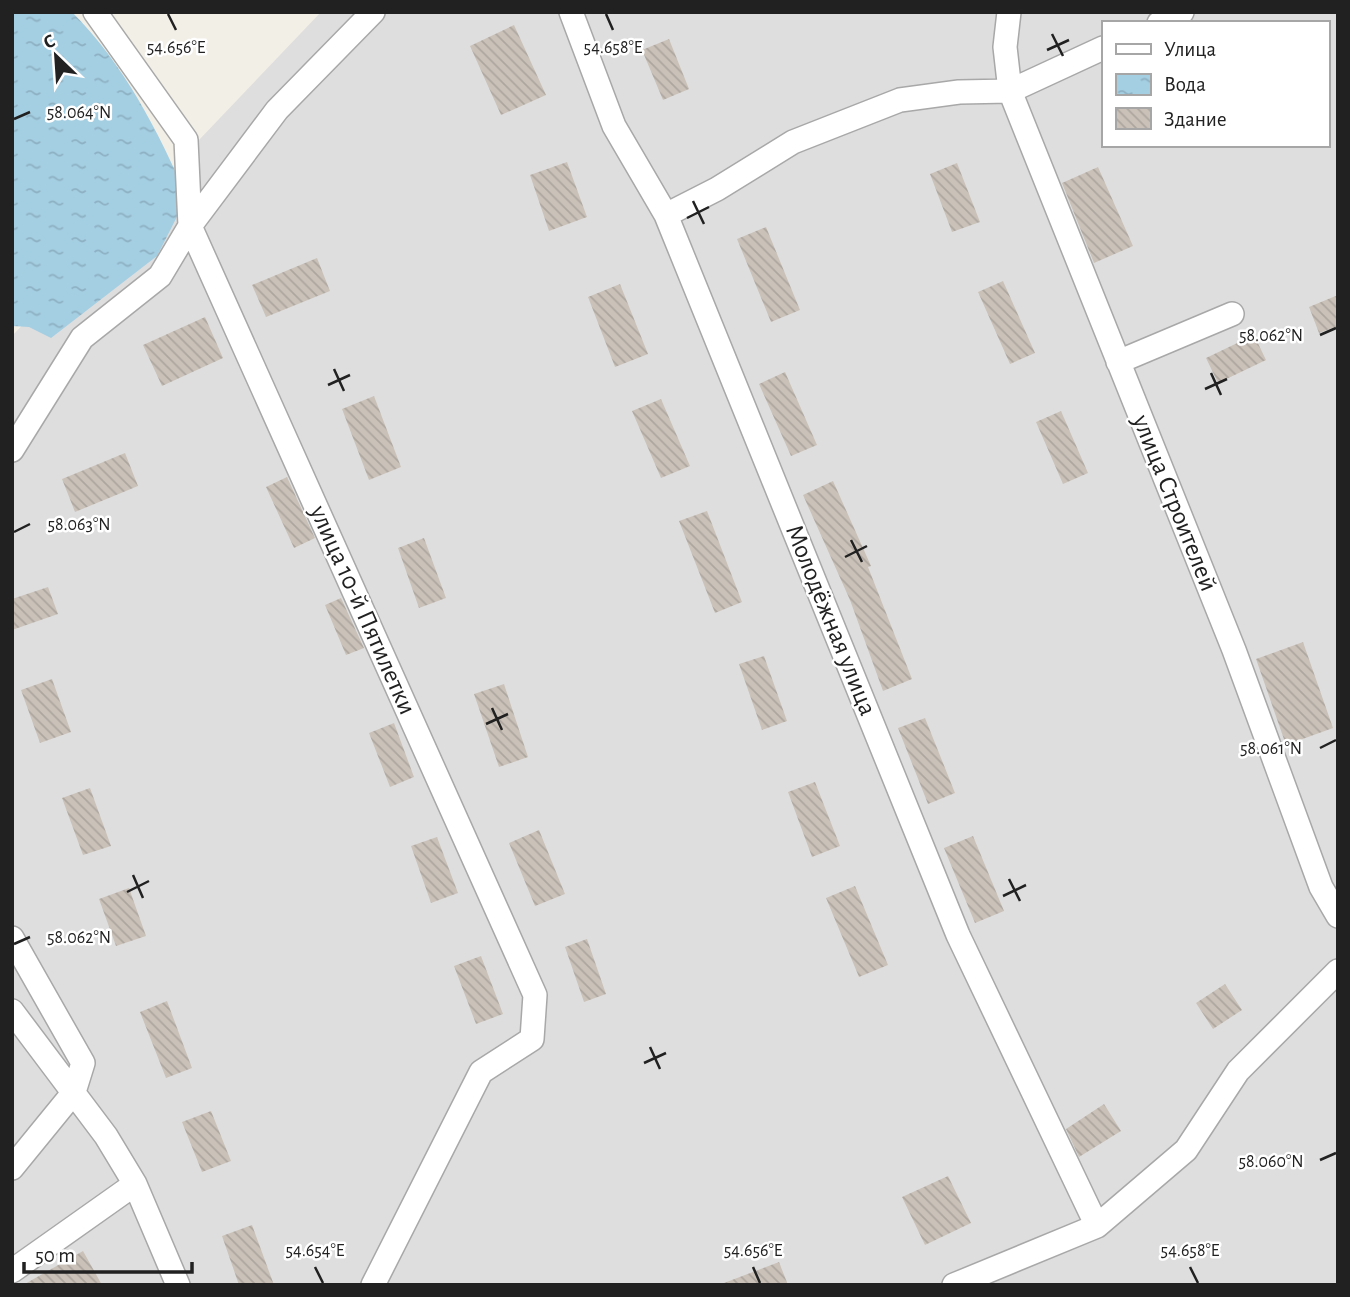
<svg xmlns="http://www.w3.org/2000/svg" width="1350" height="1297" font-family="'Alegreya Sans',sans-serif">
  <style>
    .residential { fill: #dfdede; fill-rule: evenodd }
    .water { fill: url(#water-ripples) }
    .building { fill: url(#building-back-hatch) }
    .lines { fill: none; stroke-linecap: round; stroke-linejoin: round }
    .minor-casing { stroke: #a8a8a8; stroke-width: 26 }
    .minor { stroke: #fff; stroke-width: 23 }
    .ticks { fill: none; stroke: #212121; stroke-width: 2.5 }
    .labels { text-anchor: middle; dominant-baseline: central; stroke-width: 5; stroke-linejoin: round; paint-order: stroke }
    .street-label { font-size: 26px; fill: #212121; stroke: #fff }
    .ticks-label { font-size: 18px; text-anchor: middle; fill: #212121; stroke: #fff; stroke-width: 5; stroke-linejoin: round; paint-order: stroke }
  </style>
  <defs>
    <pattern id="water-ripples" width="26" height="14" patternUnits="userSpaceOnUse" patternTransform="scale(1.75)"><rect width="26" height="14" fill="#a4cee2"/><path d="M2 4q2-2 4 0t4 0M15 11q2-2 4 0t4 0" fill="none" stroke="#8db1c2"/></pattern>
    <pattern id="building-back-hatch" width="6" height="6" patternUnits="userSpaceOnUse" patternTransform="scale(1.75)"><rect width="6" height="6" fill="#cac2b9"/><path d="M-1 5l2 2M0 0l6 6M5-1l2 2" fill="none" stroke="#ada69f"/></pattern>
  </defs>
  <rect width="100%" height="100%" fill="#f2efe7"/>
  <path class="residential" d="M321,12H1338V1285H12V336ZM1103,23H1327V145H1103Z"/>
  <path class="water" d="M12,12H72C124,64 158,131 187,197L157,256L51,338L29,327L12,326Z"/>
  <path class="building" d="M514,25L546,95L501,115L470,46Z
    M669,39L689,89L663,100L642,50Z
    M567,162L587,217L549,231L530,175Z
    M957,163L980,222L952,232L930,174Z
    M1098,167L1133,246L1094,263L1062,183Z
    M766,227L800,310L771,322L737,239Z
    M317,258L330,291L266,317L252,285Z
    M1003,281L1035,353L1010,364L978,292Z
    M620,284L648,354L615,367L588,297Z
    M1338,295V326L1319,333L1309,307Z
    M205,317L223,358L162,386L143,345Z
    M1254,335L1266,360L1218,383L1206,358Z
    M785,372L817,445L791,456L759,384Z
    M374,396L401,467L369,480L342,409Z
    M661,399L690,466L661,478L632,411Z
    M1061,411L1088,473L1063,484L1036,422Z
    M125,453L138,486L75,512L62,479Z
    M287,477L315,538L294,548L266,487Z
    M833,481L871,566L868,567L912,679L883,691L850,600L803,495Z
    M707,511L742,602L715,613L679,521Z
    M424,538L446,598L419,608L398,548Z
    M48,587L58,614L12,630V599Z
    M341,598L364,648L346,655L325,605Z
    M1303,642L1333,728L1286,745L1256,659Z
    M764,656L787,721L762,730L739,664Z
    M52,679L71,732L40,743L21,690Z
    M504,684L528,757L499,767L474,694Z
    M925,718L955,793L928,804L898,728Z
    M394,723L414,777L390,787L369,733Z
    M815,782L840,846L812,857L788,792Z
    M90,788L111,846L83,855L62,798Z
    M539,830L565,894L535,906L509,843Z
    M973,836L1004,911L975,923L944,848Z
    M437,837L458,893L431,903L411,846Z
    M855,886L888,965L859,977L826,898Z
    M129,888L146,936L116,946L99,899Z
    M587,939L606,994L584,1002L565,947Z
    M481,956L503,1014L476,1024L454,966Z
    M1225,984L1242,1010L1213,1029L1196,1003Z
    M167,1001L192,1068L166,1078L140,1012Z
    M1104,1104L1121,1131L1079,1157L1066,1129Z
    M211,1111L231,1161L202,1172L182,1122Z
    M948,1176L971,1223L925,1245L902,1197Z
    M252,1225L274,1285H239L222,1236Z
    M83,1251L102,1285H23Z
    M779,1262L788,1285H724V1283Z"/>
  <g class="lines">
    <defs>
      <path id="minor" d="M95,12L186,140L190,226L535,995L532,1039L481,1072L373,1285
        M571,12L614,126L666,215L958,935L1097,1226
        M1009,12L1005,47L1010,91L1234,650L1321,887L1338,916
        M1159,23L1182,12
        M666,215L717,189L793,142L900,100L959,92L1010,91L1103,48
        M1118,362L1232,314
        M12,450L82,338L160,276L190,226L277,110L373,12
        M12,938L83,1063L74,1092L12,1168
        M12,1011L106,1136L135,1184L178,1285
        M12,1271L135,1184
        M954,1285L1097,1226L1186,1150L1238,1071L1338,971"/>
    </defs>
    <use href="#minor" class="minor-casing"/>
    <use href="#minor" class="minor"/>
  </g>
  <path class="ticks" d="M168,14L176,30M606,14L613,30M1052,34L1063,56M1047,50L1069,40M14,119L30,112M693,201L704,224M687,218L709,207M1320,335L1336,328M334,369L344,391M1211,373L1221,395M328,385L350,375M1205,389L1227,379M14,532L30,524M851,540L862,562M845,557L867,546M492,708L502,730M486,724L508,714M1320,748L1336,740M133,875L143,898M1009,879L1020,901M127,892L149,881M1003,896L1026,885M14,944L30,937M650,1047L660,1069M644,1063L666,1053M1320,1160L1336,1153M315,1267L323,1283M753,1267L760,1283M1190,1267L1198,1283"/>
  <g class="labels">
    <g class="street-label">
      <text transform="translate(1175 503) rotate(68)">улица Строителей</text>
      <text transform="translate(363 610) rotate(66)">улица 10-й Пятилетки</text>
      <text transform="translate(831 620) rotate(68)">Молодёжная улица</text>
    </g>
  </g>
  <g class="ticks-label">
    <text x="176" y="53">54.656°E</text>
    <text x="613" y="53">54.658°E</text>
    <text x="79" y="118">58.064°N</text>
    <text x="1271" y="341">58.062°N</text>
    <text x="79" y="530">58.063°N</text>
    <text x="1271" y="754">58.061°N</text>
    <text x="79" y="943">58.062°N</text>
    <text x="1271" y="1167">58.060°N</text>
    <text x="315" y="1256">54.654°E</text>
    <text x="753" y="1256">54.656°E</text>
    <text x="1190" y="1256">54.658°E</text>
  </g>
  <rect width="1350" height="1297" fill="none" stroke="#212121" stroke-width="28"/>
  <rect x="1102" y="21" width="228" height="126" fill="#ffffff" stroke="#a6a6a6" stroke-width="2"/>
  <rect x="1116" y="44" width="35" height="10" fill="#ffffff" stroke="#a6a6a6" stroke-width="2"/>
  <text x="1164" y="56" font-size="21" fill="#212121">Улица</text>
  <rect x="1116" y="74" width="35" height="21" fill="url(#water-ripples)" stroke="#a6a6a6" stroke-width="2"/>
  <text x="1164" y="91" font-size="21" fill="#212121">Вода</text>
  <rect x="1116" y="108" width="35" height="21" fill="url(#building-back-hatch)" stroke="#a6a6a6" stroke-width="2"/>
  <text x="1164" y="126" font-size="21" fill="#212121">Здание</text>
  <g transform="translate(56 56) rotate(335)" stroke="#ffffff" stroke-width="5" paint-order="stroke">
  <path d="M0-5L12 26L0 18L-12 26Z" fill="#212121"/>
  <text y="-10" font-size="19" font-weight="bold" text-anchor="middle" fill="#212121">С</text>
  </g>
  <path d="M24 1262v10h168v-10" fill="none" stroke="#212121" stroke-width="3.5"/>
  <text x="35" y="1262" font-size="21" fill="#212121" stroke="#ffffff" stroke-width="5" paint-order="stroke">50 m</text>
</svg>
